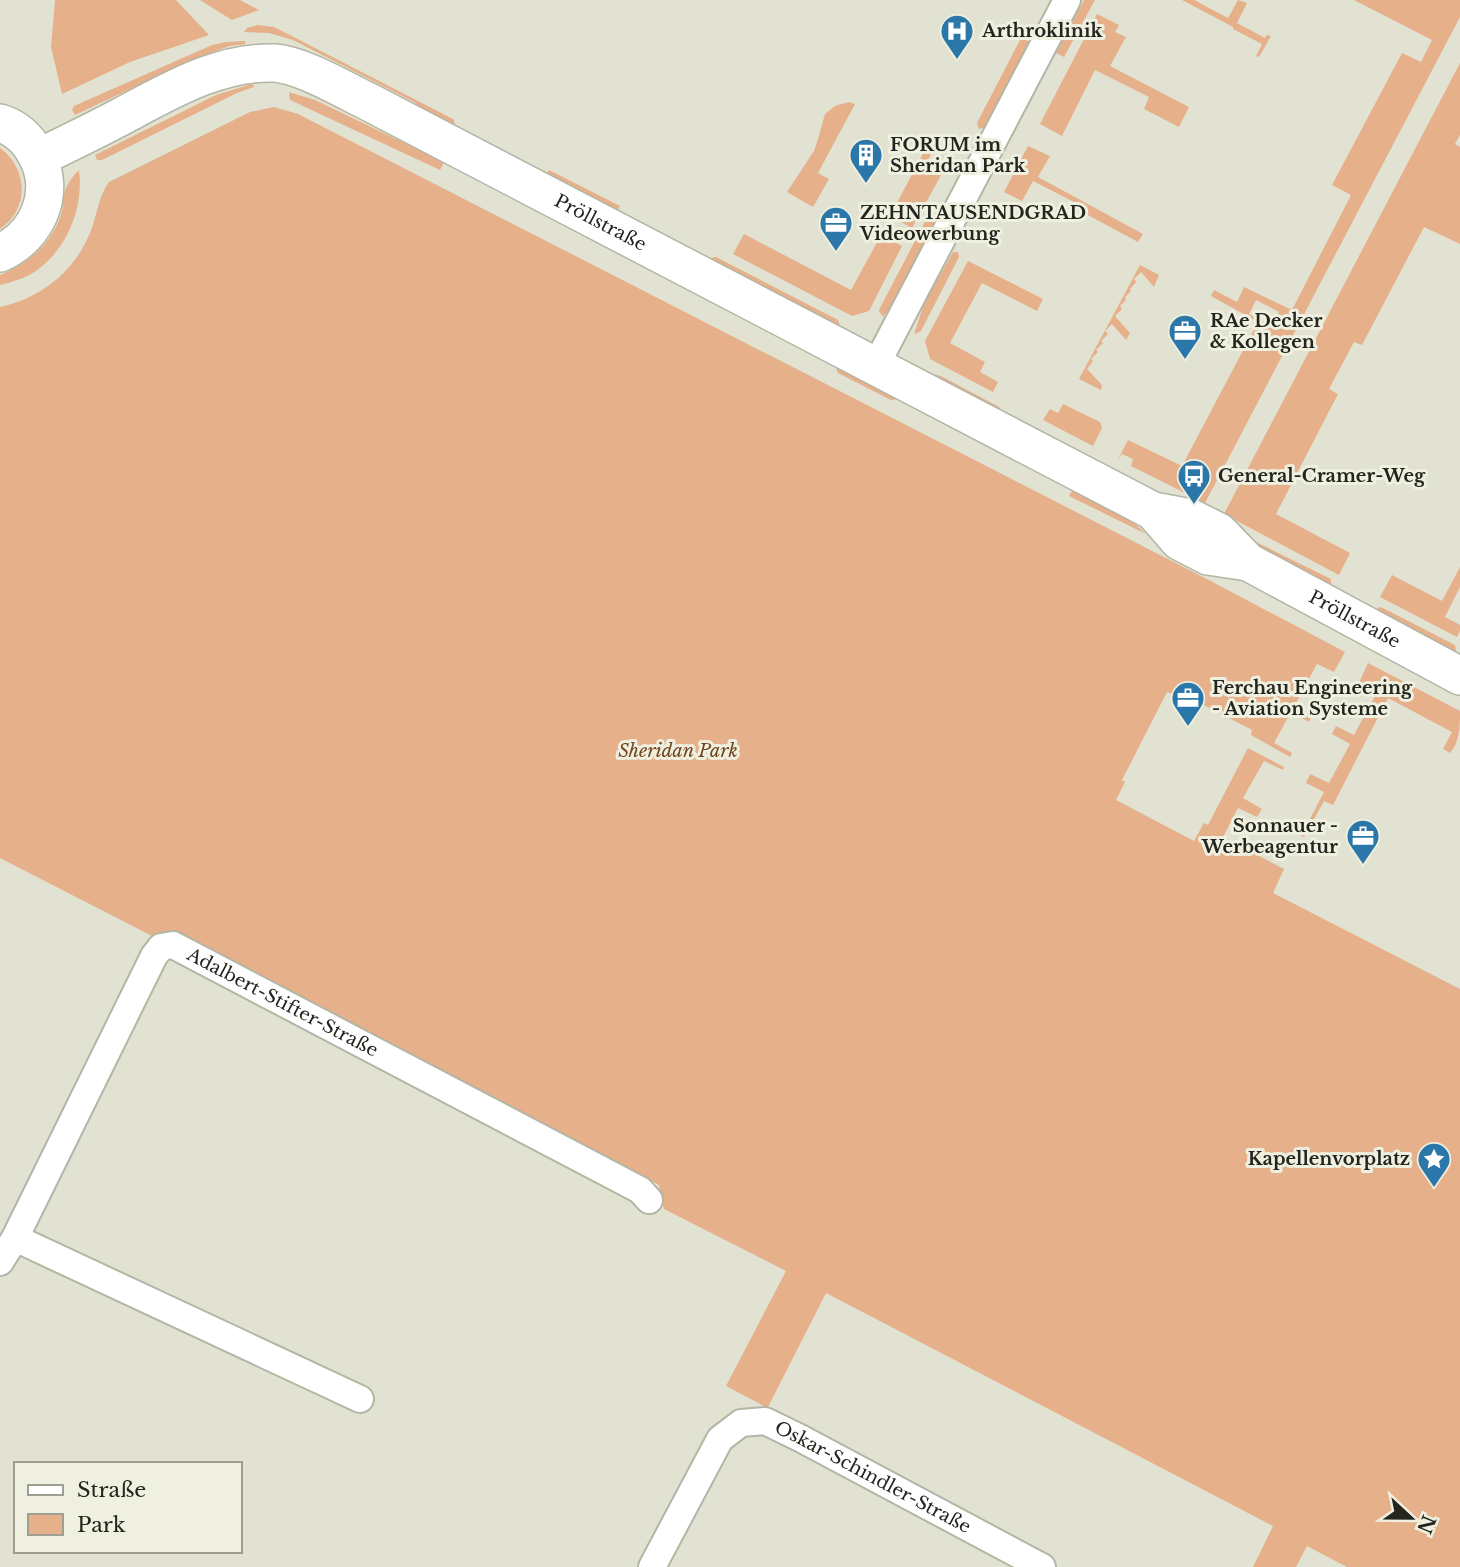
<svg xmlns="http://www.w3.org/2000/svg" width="1460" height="1567" font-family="'Libre Baskerville',serif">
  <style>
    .green { fill: #e6b08a; fill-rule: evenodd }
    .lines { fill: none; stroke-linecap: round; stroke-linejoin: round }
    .street-casing { stroke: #b4b5a5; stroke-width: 30 }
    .secondary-casing { stroke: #b4b5a5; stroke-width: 40 }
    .street { stroke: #fff; stroke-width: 26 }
    .secondary { stroke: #fff; stroke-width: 37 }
    .labels { text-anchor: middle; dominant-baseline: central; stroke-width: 6; stroke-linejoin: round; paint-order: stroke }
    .poi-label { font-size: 18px; font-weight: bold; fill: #24251f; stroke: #eff0df; text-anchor: start }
    .street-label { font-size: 18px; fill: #24251f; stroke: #eff0df }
    .park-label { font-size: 18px; font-style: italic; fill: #72431d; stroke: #eff0df }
  </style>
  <rect width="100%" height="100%" fill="#e1e2d2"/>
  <path class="green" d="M55,0H176L209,35L130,62L62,94L51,47Z
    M200,0H240L259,10L232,20Z
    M1084,0H1095L1064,57L1056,53Z
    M1182,0H1194L1228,18L1238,0L1247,3L1237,23L1265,38L1267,35L1271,36L1259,57L1256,56L1262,44L1233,29V27Z
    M1354,0H1460V17L1205,503L1131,466L1133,459L1122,454L1118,459L1128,440L1182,466L1258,322L1211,296L1214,290L1237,302L1244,287L1292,310L1351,195L1332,185L1402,53L1421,62L1432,40ZM1256,300L1279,312L1271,326L1249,314Z
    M1097,14L1119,25L1115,32L1126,37L1110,66L1189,107L1179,127L1144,109L1149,97L1095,70L1062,136L1040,124Z
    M258,25L274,27L282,31L453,119L455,124L445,126L414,102L293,40L269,33L244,32L247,28Z
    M1021,38L1030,42L986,127L979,129L977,123Z
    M245,41V44L230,46L196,58L75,115L72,110L74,106L212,45L226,42Z
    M1460,63V135L1455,144L1460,147V244L1424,227L1362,345L1354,342L1329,389L1338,394L1276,514L1350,553L1339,575L1224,514Z
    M252,84L254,87L237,93L102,160H97L95,155L216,95Z
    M289,92L315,100L444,162L440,170L290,100Z
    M849,102L855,104L818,173L829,179L813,207L787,192L814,151L818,139L825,114L835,106Z
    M274,107L298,114L1207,579L1345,652L1334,672L1317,664L1295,705L1312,715L1309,722L1291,712L1274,743L1292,753L1290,757L1251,735L1252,730L1175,690L1172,694L1167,692L1122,780L1125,782L1116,800L1194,841L1204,823L1208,825L1248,748L1284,767L1283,770L1264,761L1243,798L1262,809L1257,817L1238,808L1223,837L1284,869L1273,893L1460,989V1567H1347L1307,1546L1296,1567H1253L1273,1526L826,1293L768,1407H766L726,1386L786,1271L664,1209L659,1185L174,932L154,937L0,858V307C41,298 74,272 90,233C97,216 98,197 109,182L250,112Z
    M1028,146L1050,156L1038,177L1143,234L1138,242L1071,206L1074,202L1033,181L1022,201L1004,192Z
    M0,148C28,168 30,209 0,229Z
    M926,148L932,152L925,166L941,175L912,228L890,216Z
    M79,170C84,208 67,249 36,271C26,278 12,282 0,285V275C28,264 51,244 61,215C63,210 63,204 63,199C65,187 70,179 79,170Z
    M549,170L620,206L615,215L544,177Z
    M928,216L936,220L892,305L883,317L879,311L880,308Z
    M744,234L851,290L881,235L902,246L869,311L852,316L733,254Z
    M953,252H958L959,257L921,331L914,334L924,304Z
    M716,257L838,320L840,325L823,320L715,266L711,258Z
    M968,261L1043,299L1037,311L982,283L950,343L985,362L980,372L998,382L993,392L930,359L925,341Z
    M1140,265L1159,275L1154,287L1141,272L1134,279L1136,282L1130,289L1131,291L1125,297L1126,300L1120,306L1122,309L1115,316L1130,333L1126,340L1112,324L1105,331L1108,334L1101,341L1103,343L1096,350L1098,352L1091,359L1093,361L1087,369L1102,385L1101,390L1079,379Z
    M835,365L900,396L898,399L891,400L838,373Z
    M929,373L941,376L999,407L1003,413L926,374Z
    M1063,404L1100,422L1102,428L1093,446L1043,420L1050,409L1058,413Z
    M1073,489L1125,515L1146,534L1069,496Z
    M1252,540L1331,579V586L1273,560Z
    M1460,567V587L1445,617L1460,625V631L1457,637L1380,597L1392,575L1442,601Z
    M1381,607L1455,645L1456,651L1450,653L1376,612L1378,608Z
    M1368,663L1460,711C1460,726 1460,742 1450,753L1443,749L1452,732L1388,698L1333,805L1324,801L1304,837L1301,836L1324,792L1306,783L1310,774L1329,783L1350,744L1332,734L1336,726L1354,735L1376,694L1358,685Z"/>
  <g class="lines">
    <defs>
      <g id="street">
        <path d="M875,367L1067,0"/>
        <path d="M15,1238L360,1399"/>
        <path id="s1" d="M0,1262L15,1238L154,956L161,947L173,945L640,1190L649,1200"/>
        <path id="s2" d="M652,1567L720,1439L741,1423L765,1421L800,1438L1042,1567"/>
      </g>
      <g id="secondary">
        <path d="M0,123C16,128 28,139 36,154C57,192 38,236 0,253"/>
        <path id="s3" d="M38,158C67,144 96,130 124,115C171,90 220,61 275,63C302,65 344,90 369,102L1153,511L1191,518L1219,532L1248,562L1460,676"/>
        <path d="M1153,511L1179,541L1208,556L1248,562"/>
      </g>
    </defs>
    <use href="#street" class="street-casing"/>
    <use href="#secondary" class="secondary-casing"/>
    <use href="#street" class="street"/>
    <use href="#secondary" class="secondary"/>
  </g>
  <defs>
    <symbol id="hospital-pin" viewBox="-11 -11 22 30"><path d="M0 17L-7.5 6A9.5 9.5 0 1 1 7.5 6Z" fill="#2c77aa" stroke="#eff0df"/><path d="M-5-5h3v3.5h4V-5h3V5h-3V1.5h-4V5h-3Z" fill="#fff"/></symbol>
    <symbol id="building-pin" viewBox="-11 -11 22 30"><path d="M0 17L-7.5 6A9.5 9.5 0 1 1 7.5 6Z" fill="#2c77aa" stroke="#eff0df"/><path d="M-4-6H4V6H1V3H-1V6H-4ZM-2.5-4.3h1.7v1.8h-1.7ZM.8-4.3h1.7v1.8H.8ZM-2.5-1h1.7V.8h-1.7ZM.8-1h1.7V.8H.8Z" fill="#fff"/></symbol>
    <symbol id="office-pin" viewBox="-11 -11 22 30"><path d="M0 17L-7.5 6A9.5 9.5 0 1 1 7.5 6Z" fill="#2c77aa" stroke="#eff0df"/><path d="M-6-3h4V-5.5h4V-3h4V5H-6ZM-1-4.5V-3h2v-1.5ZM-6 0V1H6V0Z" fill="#fff"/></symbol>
    <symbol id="bus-pin" viewBox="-11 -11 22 30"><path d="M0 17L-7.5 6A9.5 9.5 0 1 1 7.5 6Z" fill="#2c77aa" stroke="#eff0df"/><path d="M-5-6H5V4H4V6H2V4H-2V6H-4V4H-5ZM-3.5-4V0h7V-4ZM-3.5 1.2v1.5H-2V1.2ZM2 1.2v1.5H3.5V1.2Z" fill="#fff"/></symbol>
    <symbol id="sight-pin" viewBox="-11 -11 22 30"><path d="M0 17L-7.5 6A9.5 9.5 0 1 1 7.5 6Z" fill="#2c77aa" stroke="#eff0df"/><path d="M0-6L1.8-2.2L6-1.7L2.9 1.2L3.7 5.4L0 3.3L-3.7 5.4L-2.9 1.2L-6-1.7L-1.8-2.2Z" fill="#fff"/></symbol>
  </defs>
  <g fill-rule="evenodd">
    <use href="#hospital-pin" x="938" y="12" width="38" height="52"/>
    <use href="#building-pin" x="847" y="136" width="38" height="52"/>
    <use href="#office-pin" x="817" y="204" width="38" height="52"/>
    <use href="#office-pin" x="1166" y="312" width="38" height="52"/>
    <use href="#bus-pin" x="1175" y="457" width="38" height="52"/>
    <use href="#office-pin" x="1169" y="679" width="38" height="52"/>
    <use href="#office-pin" x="1344" y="817" width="38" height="52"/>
    <use href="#sight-pin" x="1415" y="1140" width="38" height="52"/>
  </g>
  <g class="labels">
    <g class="poi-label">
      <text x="982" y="31">Arthroklinik</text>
      <text x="890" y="145">FORUM im<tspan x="890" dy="21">Sheridan Park</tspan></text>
      <text x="860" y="213">ZEHNTAUSENDGRAD<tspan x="860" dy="21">Videowerbung</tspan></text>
      <text x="1210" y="321">RAe Decker<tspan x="1210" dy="21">&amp; Kollegen</tspan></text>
      <text x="1218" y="476">General-Cramer-Weg</text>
      <text x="1212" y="688">Ferchau Engineering<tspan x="1212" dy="21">- Aviation Systeme</tspan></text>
      <text x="1338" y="826" text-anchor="end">Sonnauer -<tspan x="1338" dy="21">Werbeagentur</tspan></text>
      <text x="1410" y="1159" text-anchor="end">Kapellenvorplatz</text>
    </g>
    <g class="street-label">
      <text stroke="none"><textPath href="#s3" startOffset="621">Pröllstraße</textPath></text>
      <text stroke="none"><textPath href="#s3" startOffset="1477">Pröllstraße</textPath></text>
      <text stroke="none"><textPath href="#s1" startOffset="490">Adalbert-Stifter-Straße</textPath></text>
      <text stroke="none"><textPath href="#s2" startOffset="317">Oskar-Schindler-Straße</textPath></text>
    </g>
    <g class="park-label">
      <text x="678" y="751">Sheridan Park</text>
    </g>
  </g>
  <rect x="14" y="1462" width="228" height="91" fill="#eff0df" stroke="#9e9f92" stroke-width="2"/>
  <rect x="28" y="1485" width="35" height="10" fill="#ffffff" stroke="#9e9f92" stroke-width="2"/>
  <text x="77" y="1497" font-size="21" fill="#24251f">Straße</text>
  <rect x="28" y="1514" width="35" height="21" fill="#e6b08a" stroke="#9e9f92" stroke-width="2"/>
  <text x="77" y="1532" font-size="21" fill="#24251f">Park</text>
  <g transform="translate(1411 1518) rotate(112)" stroke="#eff0df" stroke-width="5" paint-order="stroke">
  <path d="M0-5L12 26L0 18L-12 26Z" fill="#24251f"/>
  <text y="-10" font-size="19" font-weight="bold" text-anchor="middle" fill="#24251f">N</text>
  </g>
</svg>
